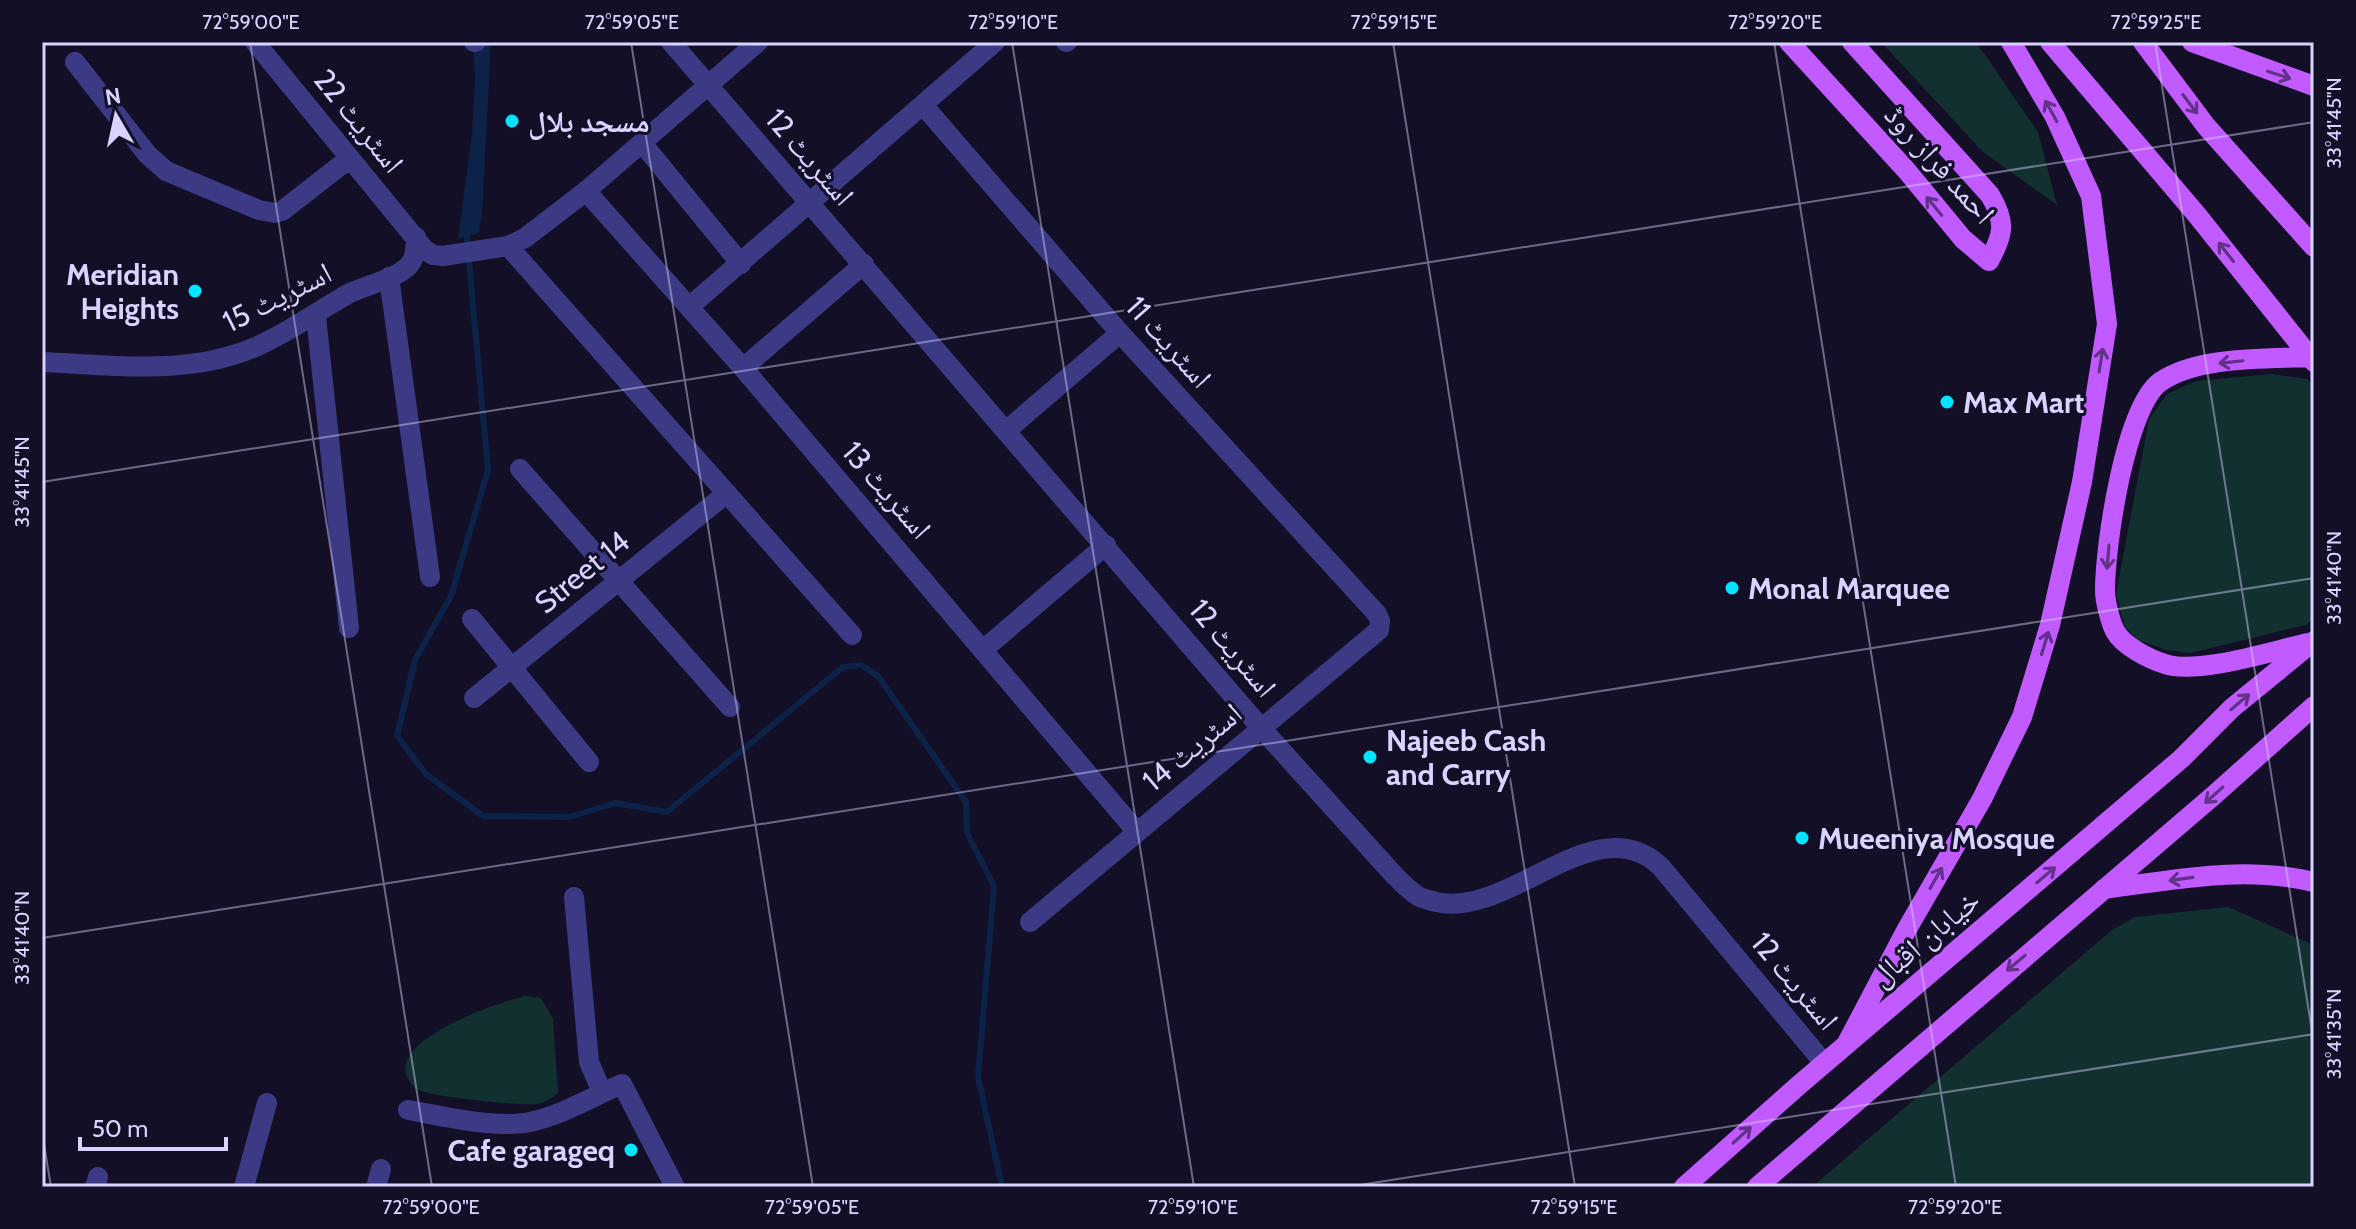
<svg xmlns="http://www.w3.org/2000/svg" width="2356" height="1229" font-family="Cabin,'Noto Naskh Arabic',sans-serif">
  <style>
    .green { fill: #12302f }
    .water { fill: #0c2248 }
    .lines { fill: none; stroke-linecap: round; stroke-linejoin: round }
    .stream { stroke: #0c2248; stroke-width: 6 }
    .minor { stroke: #3d3a85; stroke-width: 20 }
    .major { stroke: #c25bff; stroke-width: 20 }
    .oneway { stroke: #623188 }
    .ticks { fill: none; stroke: #d9d4ff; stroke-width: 2; stroke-opacity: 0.45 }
    .poi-dot { fill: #00e5ff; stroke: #130f26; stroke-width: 3 }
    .labels { text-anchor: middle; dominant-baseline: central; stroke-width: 6; stroke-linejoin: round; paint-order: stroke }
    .street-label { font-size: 30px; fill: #d9d4ff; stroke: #130f26 }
    .poi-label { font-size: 30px; font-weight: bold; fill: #d9d4ff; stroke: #130f26; text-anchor: start }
    .neatline { fill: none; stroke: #d9d4ff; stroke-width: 3 }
    .ticks-label { font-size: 20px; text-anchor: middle; fill: #d9d4ff }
  </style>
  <rect width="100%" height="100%" fill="#130f26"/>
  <path class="green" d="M1881,42H1976L2038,132L2057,205L1983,152Z
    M2272,374L2308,379L2314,386V618L2306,625L2190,653L2166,650L2138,640L2125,627L2116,594L2149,419L2167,394L2196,381Z
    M2228,907L2314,945V1187H1812L2112,930L2135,917Z
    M525,996L541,998L553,1019L558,1093C552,1098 544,1103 536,1104C520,1106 433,1097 419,1090C415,1089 412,1085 410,1082C380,1042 499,1002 525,996Z"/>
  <path class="water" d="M473,42H491L482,215L479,233L458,239L472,134L475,80Z"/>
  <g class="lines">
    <path class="stream" d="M466,229L488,470L451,596L415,660L397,736L426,774L483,816L570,817L615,803L667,812L843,667L861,665L878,676L966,802L967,833L994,886L978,1077L1002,1187"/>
    <path class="minor" d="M255,42L425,250L433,255L443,256L508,246L525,238L586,191L758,42
      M474,42H476
      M671,42L1261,728L1395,876C1402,883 1410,891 1418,896C1423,899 1430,900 1436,902C1510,919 1596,804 1661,867L1824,1063
      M1066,42H1067
      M75,62L147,154L166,171L259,210L275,213L282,211L350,158
      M923,105L1120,333L1377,614L1380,621L1379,630L1030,922
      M642,143L741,264
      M586,191L743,368L1137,832
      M508,246L852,635
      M389,277L430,577
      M689,307L995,42
      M316,316L349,628
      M42,362C112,365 186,376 253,348C288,333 316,312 348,294C365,285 403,278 412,261C416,254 415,245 416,237
      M743,368L864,264
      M1007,430L1120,333
      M520,469L730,707
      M472,619L589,762
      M984,649L1106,545
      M474,698L727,493
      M574,897L589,1062L602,1092
      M408,1110C442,1116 496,1129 530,1122C563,1115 591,1097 622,1084L675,1187
      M95,1187L98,1177
      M244,1187L267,1103
      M376,1187L381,1169"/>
    <path class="major" d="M1789,42L1907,171L1963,239L1989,261C2004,234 2006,222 1990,195L1852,42
      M2050,42L2197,215L2314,362
      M2143,42L2206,126L2314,247
      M2192,42L2314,86
      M2308,643C2272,651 2197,675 2165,664C2149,659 2123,646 2115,631C2110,621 2105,601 2105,590C2105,546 2125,408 2160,382C2197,356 2265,359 2309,357
      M2104,889C2175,880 2243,865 2314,882
      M1846,1045L1907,929L1982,799L2022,717L2050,625L2082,482L2107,324L2091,196L2055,117L2011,42
      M1684,1187L1799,1085L2181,759L2232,708L2314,641
      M1757,1187L2213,796L2314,706"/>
  </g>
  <defs><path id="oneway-shaft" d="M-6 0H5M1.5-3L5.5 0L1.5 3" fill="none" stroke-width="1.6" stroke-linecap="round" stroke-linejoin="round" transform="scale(2)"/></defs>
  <g class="oneway">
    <use href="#oneway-shaft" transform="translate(2279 75) rotate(18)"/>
    <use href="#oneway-shaft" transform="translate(2190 104) rotate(53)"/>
    <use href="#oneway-shaft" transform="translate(2051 111) rotate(-119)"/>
    <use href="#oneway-shaft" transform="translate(1934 206) rotate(-130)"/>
    <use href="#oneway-shaft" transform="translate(2226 252) rotate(-128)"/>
    <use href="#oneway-shaft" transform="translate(2101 360) rotate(-81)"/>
    <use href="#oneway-shaft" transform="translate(2231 362) rotate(174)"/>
    <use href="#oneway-shaft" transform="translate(2108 557) rotate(95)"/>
    <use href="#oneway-shaft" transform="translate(2045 643) rotate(-73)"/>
    <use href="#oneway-shaft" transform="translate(2240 702) rotate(-40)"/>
    <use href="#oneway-shaft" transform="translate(2214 795) rotate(138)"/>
    <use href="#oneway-shaft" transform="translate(2046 875) rotate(-40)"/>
    <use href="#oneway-shaft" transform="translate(1936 878) rotate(-60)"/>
    <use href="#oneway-shaft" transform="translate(2181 879) rotate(172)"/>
    <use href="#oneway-shaft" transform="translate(2016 963) rotate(140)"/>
    <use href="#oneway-shaft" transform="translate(1742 1135) rotate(-42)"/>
  </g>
  <path class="ticks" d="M250,42L432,1187M631,42L813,1187M1012,42L1194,1187M1393,42L1575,1187M1774,42L1956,1187M2155,42L2314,1044M42,482L2314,122M42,938L2314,578M42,1132L51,1187M1347,1187L2314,1034"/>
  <g class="poi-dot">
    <circle cx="512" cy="121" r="8"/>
    <circle cx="195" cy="291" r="8"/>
    <circle cx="1947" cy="402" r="8"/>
    <circle cx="1732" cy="588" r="8"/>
    <circle cx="1370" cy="757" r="8"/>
    <circle cx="1802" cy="838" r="8"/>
    <circle cx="631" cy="1150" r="8"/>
  </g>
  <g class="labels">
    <g class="street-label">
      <text transform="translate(359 121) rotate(51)">اسٹریٹ 22</text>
      <text transform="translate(810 157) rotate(49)">اسٹریٹ 12</text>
      <text transform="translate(1940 164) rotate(48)">احمد فراز روڈ</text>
      <text transform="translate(277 297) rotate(-27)">اسٹریٹ 15</text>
      <text transform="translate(1169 342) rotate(48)">اسٹریٹ 11</text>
      <text transform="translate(887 490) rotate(49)">اسٹریٹ 13</text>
      <text transform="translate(582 572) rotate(-39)">Street 14</text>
      <text transform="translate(1233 648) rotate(50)">اسٹریٹ 12</text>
      <text transform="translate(1192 747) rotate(-40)">اسٹریٹ 14</text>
      <text transform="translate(1925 938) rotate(-40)">خیابان اقبال</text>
      <text transform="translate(1795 981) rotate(50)">اسٹریٹ 12</text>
    </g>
    <g class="poi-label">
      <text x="528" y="121">مسجد بلال</text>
      <text x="179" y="274" text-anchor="end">Meridian<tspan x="179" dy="34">Heights</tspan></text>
      <text x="1963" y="402">Max Mart</text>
      <text x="1748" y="588">Monal Marquee</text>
      <text x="1386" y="740">Najeeb Cash<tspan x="1386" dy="34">and Carry</tspan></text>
      <text x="1818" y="838">Mueeniya Mosque</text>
      <text x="615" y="1150" text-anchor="end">Cafe garageq</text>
    </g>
  </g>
  <rect width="2356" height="1229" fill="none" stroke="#130f26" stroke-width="88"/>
  <g transform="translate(116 116) rotate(351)" stroke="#130f26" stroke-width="6" paint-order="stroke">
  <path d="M0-6L14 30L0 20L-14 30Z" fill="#d9d4ff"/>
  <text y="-12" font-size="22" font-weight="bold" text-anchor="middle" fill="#d9d4ff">N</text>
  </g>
  <path d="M80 1137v12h146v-12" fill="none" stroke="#d9d4ff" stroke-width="4"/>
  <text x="92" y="1137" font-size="24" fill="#d9d4ff" stroke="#130f26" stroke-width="6" paint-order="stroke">50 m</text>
  <rect x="44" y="44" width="2268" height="1141" class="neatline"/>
  <g class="ticks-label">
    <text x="251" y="29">72°59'00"E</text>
    <text x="632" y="29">72°59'05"E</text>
    <text x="1013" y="29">72°59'10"E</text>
    <text x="1394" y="29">72°59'15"E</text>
    <text x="1775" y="29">72°59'20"E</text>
    <text x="2156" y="29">72°59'25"E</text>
    <text transform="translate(2334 123) rotate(-90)" y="7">33°41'45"N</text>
    <text transform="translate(22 482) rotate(-90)" y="7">33°41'45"N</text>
    <text transform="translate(2334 578) rotate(-90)" y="7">33°41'40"N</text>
    <text transform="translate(22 938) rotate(-90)" y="7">33°41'40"N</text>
    <text transform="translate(2334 1034) rotate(-90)" y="7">33°41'35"N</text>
    <text x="431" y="1214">72°59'00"E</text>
    <text x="812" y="1214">72°59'05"E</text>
    <text x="1193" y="1214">72°59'10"E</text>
    <text x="1574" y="1214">72°59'15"E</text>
    <text x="1955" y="1214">72°59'20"E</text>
  </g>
</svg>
